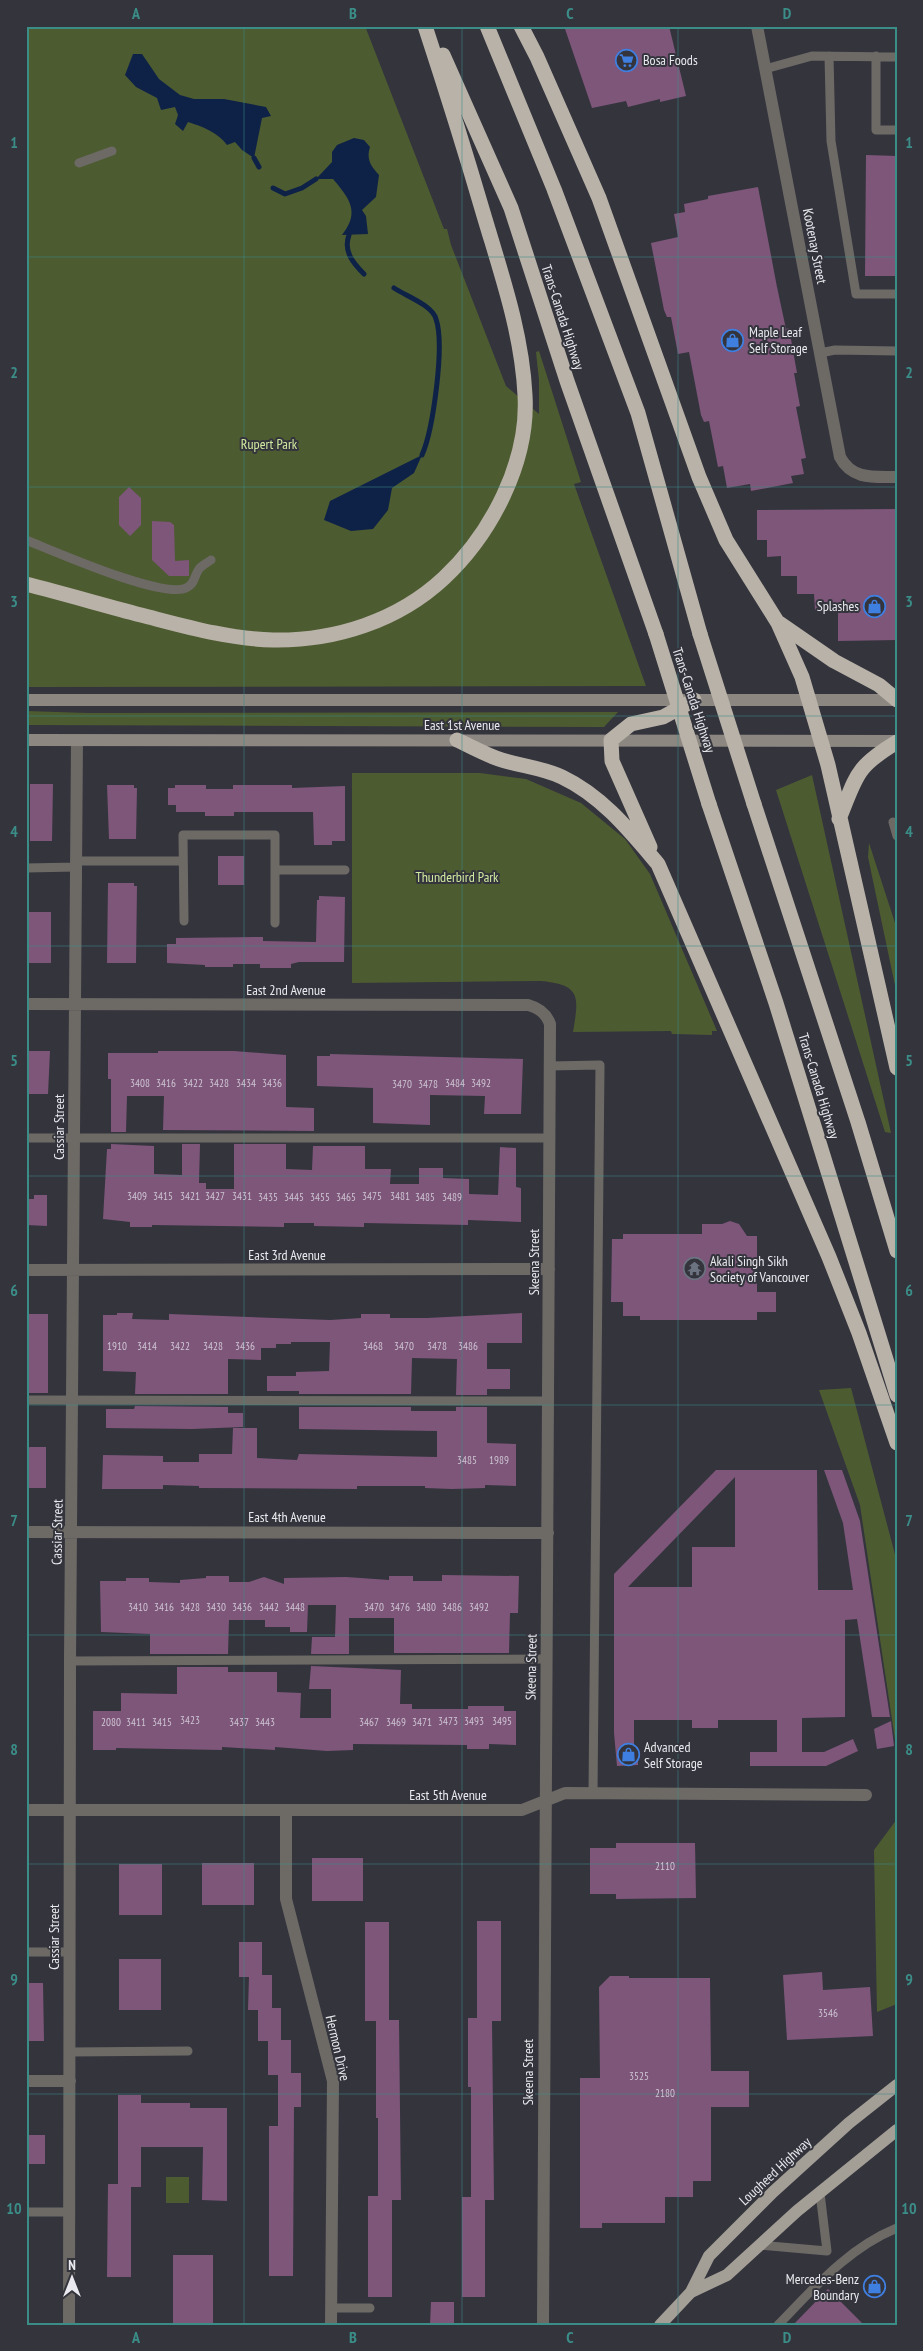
<svg xmlns="http://www.w3.org/2000/svg" width="923" height="2351" font-family="'PT Sans Narrow',sans-serif">
  <style>
    .green { fill: #4d5b31 }
    .water { fill: #0e2247 }
    .lines { fill: none; stroke-linecap: round; stroke-linejoin: round }
    .stream { stroke: #0e2247; stroke-width: 5 }
    .building { fill: #7d567a; fill-rule: evenodd }
    .lane { stroke: #6d6a66; stroke-width: 9 }
    .street { stroke: #6d6a66; stroke-width: 12 }
    .secondary { stroke: #8c8781; stroke-width: 12 }
    .primary { stroke: #a39e96; stroke-width: 12 }
    .highway { stroke: #b9b2a8; stroke-width: 15 }
    .highway-bridge { stroke: #b9b2a8; stroke-width: 15 }
    .grid { fill: none; stroke: #3b8d88; stroke-width: 1; stroke-opacity: 0.55 }
    .labels { text-anchor: middle; dominant-baseline: central; stroke-width: 4; stroke-linejoin: round; paint-order: stroke }
    .number-label { font-size: 11px; fill: #cec4d2 }
    .poi-label { font-size: 14px; fill: #e9e9ef; stroke: #34343d; text-anchor: start }
    .street-label { font-size: 14px; fill: #e9e9ef; stroke: #34343d }
    .park-label { font-size: 14px; fill: #d1eb9f; stroke: #34343d }
    .neatline { fill: none; stroke: #3b8d88; stroke-width: 2 }
    .grid-label { font-size: 16px; text-anchor: middle; font-weight: bold; fill: #3b8d88 }
  </style>
  <rect width="100%" height="100%" fill="#34343d"/>
  <path class="green" d="M26,26H365L444,229H447L451,245L506,386L539,414V380L536,352L539,351L581,482L574,484L646,686L26,687Z
    M26,711L88,713L618,712L604,727L26,725Z
    M352,773H480L526,779L581,803L625,839L650,874L717,1031H712V1035L672,1034L671,1031L573,1032C579,996 581,985 541,981L352,983Z
    M812,775L891,1133L885,1132L776,790Z
    M869,843L897,929V995L868,857Z
    M851,1388L897,1562V1753L860,1505L819,1390Z
    M897,1819V2004L877,2012L874,1850Z
    M166,2177H189V2203H166Z"/>
  <path class="water" d="M133,54H142L159,79L180,95L194,99H224L266,107L271,116L262,118L254,158L242,150L235,142L227,145C219,133 201,126 188,122L183,131L175,124L178,115L175,107L161,110L157,98L136,87L125,75Z
    M354,138L364,140L370,147C366,160 371,166 379,175L376,197L362,210L366,216L368,234L342,235C360,212 350,199 333,179H316L332,162V152L337,145Z
    M422,455L414,473L392,488L388,510L373,529L351,531L324,520L330,501Z"/>
  <g class="lines">
    <path class="stream" d="M254,158L259,167
      M273,188L285,194L302,188L316,179
      M349,235C343,251 353,263 364,274
      M394,288C406,296 432,305 436,319C445,345 433,430 422,455"/>
  </g>
  <path class="building" d="M564,26H669L686,96L660,102V99L628,107L626,101L592,108Z
    M866,155L897,156V276H865Z
    M758,187L777,287L786,329L789,328L797,373H794L800,406L796,407L806,458L801,459L804,474L791,476L793,483L751,491L750,484L727,488L723,466L718,467L709,421L704,422L701,415L689,352L678,354L671,317H667L664,310L651,243L678,237L674,214L685,212L684,204L708,199V196Z
    M129,487L141,498V525L130,536L119,525V497Z
    M897,509V640L838,641V610H815L814,594H797V576H781V556L767,557V540H757V510Z
    M152,521L170,522L174,525L175,561L189,560V576H169L152,560Z
    M30,784H53L52,841H30Z
    M107,785H134V788H137L136,839H109Z
    M175,785H206V789H233V785H292V788L345,786V841H332V845H314L313,812H234V816H205V812H176V805H168V788H175Z
    M218,856H244V885H218Z
    M108,883H134V886H137L136,963H107Z
    M319,896L345,897L344,962H299L291,964V968H260V964H233V967H205V965L167,963V944H176V938L263,937V941L316,942L317,900H319Z
    M27,912H51V963H27Z
    M26,1051H50L48,1094H26Z
    M158,1051H234L286,1055V1107L314,1108V1131L163,1130L164,1096H127L126,1132H111V1079H108V1053H158Z
    M330,1054L523,1059L521,1114H484L485,1096L430,1095V1125L373,1123V1088L317,1086V1056H330Z
    M111,1144L154,1146V1174L182,1175V1144H200L199,1183H206V1189H234V1144H286V1169L312,1170L313,1146H365V1169H391L390,1184H419V1168H443V1178L469,1179V1194L498,1195L500,1147L516,1148V1187L521,1188V1222L468,1220V1225L364,1223V1227L314,1226V1223H284V1227L152,1225V1227H130V1222L103,1219L107,1149H111Z
    M34,1195H47V1226L26,1225V1199H34Z
    M730,1221L739,1224L747,1236H757V1292H776V1312H757V1320H640V1316H623V1302H611L612,1239H623V1234H702V1224H722Z
    M117,1313H133L132,1319L169,1320V1314L330,1320L361,1318V1314H390V1318H427L522,1313V1343H487V1369H510V1389H487V1395H456L457,1359L412,1358L411,1394H299V1391H267V1376H296V1372L329,1371L330,1342H291V1344H276V1348H261V1360L228,1359V1394H135L136,1372L103,1371V1315H117Z
    M26,1314H48V1393H29Z
    M135,1406L228,1407V1413H243V1427L192,1429L106,1428V1409H134Z
    M299,1407H411V1411H456V1407H487V1443L516,1444V1486L485,1485V1488L452,1489L425,1488V1486H357V1489L199,1488V1486L163,1485V1489H102L103,1455L163,1456V1462H199V1454H232L233,1428H257V1458L297,1460L299,1454L437,1457V1431L299,1429Z
    M30,1447H46V1488H28L26,1449Z
    M716,1470H817L818,1590H853L843,1523L824,1470H842L860,1521L890,1717H872L857,1619L845,1620V1717L802,1718V1752H824L853,1739L858,1751L826,1766H750V1752H777V1720H718V1728H692V1720H634V1747H638V1765L617,1766L614,1733V1574ZM735,1477V1547H692V1587H628Z
    M442,1575L519,1576L518,1613H510L509,1653H394V1618H349V1654H311L312,1637H335L336,1605H308L307,1632H290V1627H265V1620H229L228,1654H150V1634L101,1632L100,1581H126V1578H149V1582L180,1583V1580L206,1578V1576H229V1582H249L264,1577L284,1584V1578L346,1577L389,1580V1576H413V1581H442Z
    M311,1666L401,1670L400,1704H412V1709H468V1706H504V1711H516V1745L489,1744V1749H467V1745L353,1744V1750L327,1751L275,1747V1750L222,1747V1750L116,1748V1750H93V1711H121V1693L177,1694V1667H228V1672H277V1692L301,1693L300,1718H331V1689H309Z
    M891,1721L894,1746L877,1749L874,1729Z
    M616,1843H695L696,1898L616,1899V1894H590V1848H616Z
    M312,1858H363V1901H312Z
    M202,1863H254V1905H202Z
    M119,1864H162V1915H119Z
    M477,1921H501V2021H492L494,2200H485V2297H462V2197H471V2087H468V2018H477Z
    M365,1922H389V2020H399L401,2200H392V2297H368V2196H378V2118H376V2021H365Z
    M239,1942H262V1975H272V2008H281V2040H291V2073H301V2107H294L293,2276H269V2126H278V2075H268V2041H258V2010H248L249,1977H239Z
    M119,1959H161V2010H119Z
    M822,1972L823,1990L870,1987L873,2036L787,2040L783,1975Z
    M610,1976H629V1978H710L711,2071H749V2107H711V2181H693V2197H665V2223H602V2228H580V2078H600L599,1987Z
    M28,1983H43L44,2041H26Z
    M118,2095H141V2103H190V2108H227V2201L202,2200L203,2147H141V2187H131V2277H107L108,2184H118Z
    M26,2135H45V2164H26Z
    M173,2255H213V2325H173Z
    M828,2289L864,2325H793Z
    M431,2302H454V2325H430Z"/>
  <g class="lines">
    <path class="lane" d="M829,56L831,141L856,294H897
      M876,56V130H897
      M765,69L812,56L897,57
      M79,163L112,151
      M820,353L835,350L897,351
      M26,540C54,551 162,599 186,588C195,584 194,576 199,569C201,566 207,563 211,560
      M893,822L897,836
      M76,861H183
      M26,868L76,867
      M275,870H345
      M184,921L183,835H275V923
      M549,1066L600,1065L593,1794
      M26,1138H548
      M26,1400L549,1401
      M70,1661L546,1659
      M26,1952H69
      M70,2052L188,2051
      M26,2212H69
      M760,2245L827,2251L820,2193
      M331,2308H370
      M778,2325C814,2288 848,2248 897,2228"/>
    <path class="street" d="M757,26L840,457C852,480 874,477 897,477
      M26,1004L528,1005C539,1008 546,1013 550,1024C550,1458 543,1891 543,2325
      M26,1270L549,1269
      M26,1532L548,1533
      M26,1810H522L565,1793L866,1795
      M286,1811V1899L333,2081L331,2325
      M26,2081H70
      M69,2325L70,1661L77,740"/>
    <path class="secondary" d="M26,700H897
      M26,740L897,741"/>
    <path class="primary" d="M691,2292L727,2275L797,2211L897,2130
      M660,2325L691,2292L709,2256L773,2192L849,2123L897,2085"/>
    <path class="highway" d="M487,26L554,189L638,413L700,634
      M521,26L537,57L599,198L699,477L726,540L778,623L802,677L828,765L897,1068
      M443,55L511,208L567,381L656,634
      M26,584C65,594 103,605 141,615C184,626 228,639 273,640C335,641 398,621 444,578C491,534 529,462 525,395C522,334 502,276 485,219C466,154 446,90 425,26
      M779,623L834,661L879,685L897,700
      M457,740C470,746 483,753 496,758C518,766 541,767 562,777C602,796 630,831 658,864L829,1257L859,1333L897,1443
      M709,804L776,1003L897,1395
      M754,804L858,1122L897,1251
      M839,819C857,776 854,768 897,742
      M650,847L612,761L611,740L631,724L663,717L694,700"/>
    <path class="highway-bridge" d="M656,634L709,804
      M700,634L754,804"/>
  </g>
  <path class="grid" d="M244,26V2325M462,26V2325M678,26V2325M26,257H897M26,487H897M26,716H897M26,946H897M26,1176H897M26,1405H897M26,1635H897M26,1864H897M26,2094H897"/>
  <defs>
    <symbol id="supermarket-ring" viewBox="-11 -11 22 22"><circle r="9.5" fill="#34343d" stroke="#3f7fe0" stroke-width="1.5"/><path d="M-6-5.5h2.5l.6 2H6L4.5 2H-2.5L-4.4-4H-6ZM-1.5 3.2a1.3 1.3 0 1 0 .1 0ZM3 3.2a1.3 1.3 0 1 0 .1 0Z" fill="#3f7fe0"/></symbol>
    <symbol id="shop-ring" viewBox="-11 -11 22 22"><circle r="9.5" fill="#34343d" stroke="#3f7fe0" stroke-width="1.5"/><path d="M-5-2.5h2.3a2.7 3.5 0 0 1 5.4 0H5L5.5 6h-11ZM-1.5-2.5h3a1.5 2.3 0 0 0-3 0Z" fill="#3f7fe0"/></symbol>
    <symbol id="temple-ring" viewBox="-11 -11 22 22"><circle r="9.5" fill="#34343d" stroke="#6b7280" stroke-width="1.5"/><path d="M0-6L5-2H3V0L6.5 2.5H4V6H1.5V3h-3V6H-4V2.5H-6.5L-3 0V-2H-5Z" fill="#6b7280"/></symbol>
  </defs>
  <g fill-rule="evenodd">
    <use href="#supermarket-ring" x="614" y="48" width="25" height="25"/>
    <use href="#shop-ring" x="720" y="328" width="25" height="25"/>
    <use href="#shop-ring" x="862" y="594" width="25" height="25"/>
    <use href="#temple-ring" x="682" y="1256" width="25" height="25"/>
    <use href="#shop-ring" x="616" y="1742" width="25" height="25"/>
    <use href="#shop-ring" x="862" y="2274" width="25" height="25"/>
  </g>
  <g class="labels">
    <g class="number-label">
      <text x="140" y="1083">3408</text>
      <text x="166" y="1083">3416</text>
      <text x="193" y="1083">3422</text>
      <text x="219" y="1083">3428</text>
      <text x="246" y="1083">3434</text>
      <text x="272" y="1083">3436</text>
      <text x="455" y="1083">3484</text>
      <text x="481" y="1083">3492</text>
      <text x="402" y="1084">3470</text>
      <text x="428" y="1084">3478</text>
      <text x="137" y="1196">3409</text>
      <text x="163" y="1196">3415</text>
      <text x="190" y="1196">3421</text>
      <text x="215" y="1196">3427</text>
      <text x="242" y="1196">3431</text>
      <text x="372" y="1196">3475</text>
      <text x="400" y="1196">3481</text>
      <text x="268" y="1197">3435</text>
      <text x="294" y="1197">3445</text>
      <text x="320" y="1197">3455</text>
      <text x="346" y="1197">3465</text>
      <text x="425" y="1197">3485</text>
      <text x="452" y="1197">3489</text>
      <text x="117" y="1346">1910</text>
      <text x="147" y="1346">3414</text>
      <text x="180" y="1346">3422</text>
      <text x="213" y="1346">3428</text>
      <text x="245" y="1346">3436</text>
      <text x="373" y="1346">3468</text>
      <text x="404" y="1346">3470</text>
      <text x="437" y="1346">3478</text>
      <text x="468" y="1346">3486</text>
      <text x="467" y="1460">3485</text>
      <text x="499" y="1460">1989</text>
      <text x="138" y="1607">3410</text>
      <text x="164" y="1607">3416</text>
      <text x="190" y="1607">3428</text>
      <text x="216" y="1607">3430</text>
      <text x="242" y="1607">3436</text>
      <text x="269" y="1607">3442</text>
      <text x="295" y="1607">3448</text>
      <text x="374" y="1607">3470</text>
      <text x="400" y="1607">3476</text>
      <text x="426" y="1607">3480</text>
      <text x="452" y="1607">3486</text>
      <text x="479" y="1607">3492</text>
      <text x="190" y="1720">3423</text>
      <text x="448" y="1721">3473</text>
      <text x="474" y="1721">3493</text>
      <text x="502" y="1721">3495</text>
      <text x="111" y="1722">2080</text>
      <text x="136" y="1722">3411</text>
      <text x="162" y="1722">3415</text>
      <text x="239" y="1722">3437</text>
      <text x="265" y="1722">3443</text>
      <text x="369" y="1722">3467</text>
      <text x="396" y="1722">3469</text>
      <text x="422" y="1722">3471</text>
      <text x="665" y="1866">2110</text>
      <text x="828" y="2013">3546</text>
      <text x="639" y="2076">3525</text>
      <text x="665" y="2093">2180</text>
    </g>
    <g class="poi-label">
      <text x="643" y="60">Bosa Foods</text>
      <text x="749" y="332">Maple Leaf<tspan x="749" dy="16">Self Storage</tspan></text>
      <text x="859" y="606" text-anchor="end">Splashes</text>
      <text x="710" y="1261">Akali Singh Sikh<tspan x="710" dy="16">Society of Vancouver</tspan></text>
      <text x="644" y="1747">Advanced<tspan x="644" dy="16">Self Storage</tspan></text>
      <text x="859" y="2279" text-anchor="end">Mercedes-Benz<tspan x="859" dy="16">Boundary</tspan></text>
    </g>
    <g class="street-label">
      <text transform="translate(815 246) rotate(79)">Kootenay Street</text>
      <text transform="translate(563 317) rotate(72)">Trans-Canada Highway</text>
      <text transform="translate(694 700) rotate(72)">Trans-Canada Highway</text>
      <text x="462" y="725">East 1st Avenue</text>
      <text x="286" y="990">East 2nd Avenue</text>
      <text transform="translate(819 1086) rotate(73)">Trans-Canada Highway</text>
      <text transform="translate(59 1127) rotate(-90)">Cassiar Street</text>
      <text x="287" y="1255">East 3rd Avenue</text>
      <text transform="translate(534 1262) rotate(-90)">Skeena Street</text>
      <text x="287" y="1517">East 4th Avenue</text>
      <text transform="translate(57 1532) rotate(-89)">Cassiar Street</text>
      <text transform="translate(531 1667) rotate(-89)">Skeena Street</text>
      <text x="448" y="1795">East 5th Avenue</text>
      <text transform="translate(54 1937) rotate(-90)">Cassiar Street</text>
      <text transform="translate(338 2048) rotate(77)">Hermon Drive</text>
      <text transform="translate(528 2072) rotate(-90)">Skeena Street</text>
      <text transform="translate(775 2171) rotate(-43)">Lougheed Highway</text>
    </g>
    <g class="park-label">
      <text x="269" y="444">Rupert Park</text>
      <text x="457" y="877">Thunderbird Park</text>
    </g>
  </g>
  <rect width="923" height="2351" fill="none" stroke="#34343d" stroke-width="55"/>
  <g transform="translate(72 2278)" stroke="#34343d" stroke-width="4" paint-order="stroke">
  <path d="M0-4L9 19L0 12L-9 19Z" fill="#e9e9ef"/>
  <text y="-8" font-size="14" font-weight="bold" text-anchor="middle" fill="#e9e9ef">N</text>
  </g>
  <rect x="28" y="28" width="868" height="2296" class="neatline"/>
  <g class="grid-label">
    <text x="136" y="19">A</text>
    <text x="353" y="19">B</text>
    <text x="570" y="19">C</text>
    <text x="787" y="19">D</text>
    <text x="14" y="148">1</text>
    <text x="909" y="148">1</text>
    <text x="14" y="378">2</text>
    <text x="909" y="378">2</text>
    <text x="14" y="607">3</text>
    <text x="909" y="607">3</text>
    <text x="14" y="837">4</text>
    <text x="909" y="837">4</text>
    <text x="14" y="1066">5</text>
    <text x="909" y="1066">5</text>
    <text x="14" y="1296">6</text>
    <text x="909" y="1296">6</text>
    <text x="14" y="1526">7</text>
    <text x="909" y="1526">7</text>
    <text x="14" y="1755">8</text>
    <text x="909" y="1755">8</text>
    <text x="14" y="1985">9</text>
    <text x="909" y="1985">9</text>
    <text x="14" y="2214">10</text>
    <text x="909" y="2214">10</text>
    <text x="136" y="2343">A</text>
    <text x="353" y="2343">B</text>
    <text x="570" y="2343">C</text>
    <text x="787" y="2343">D</text>
  </g>
</svg>
